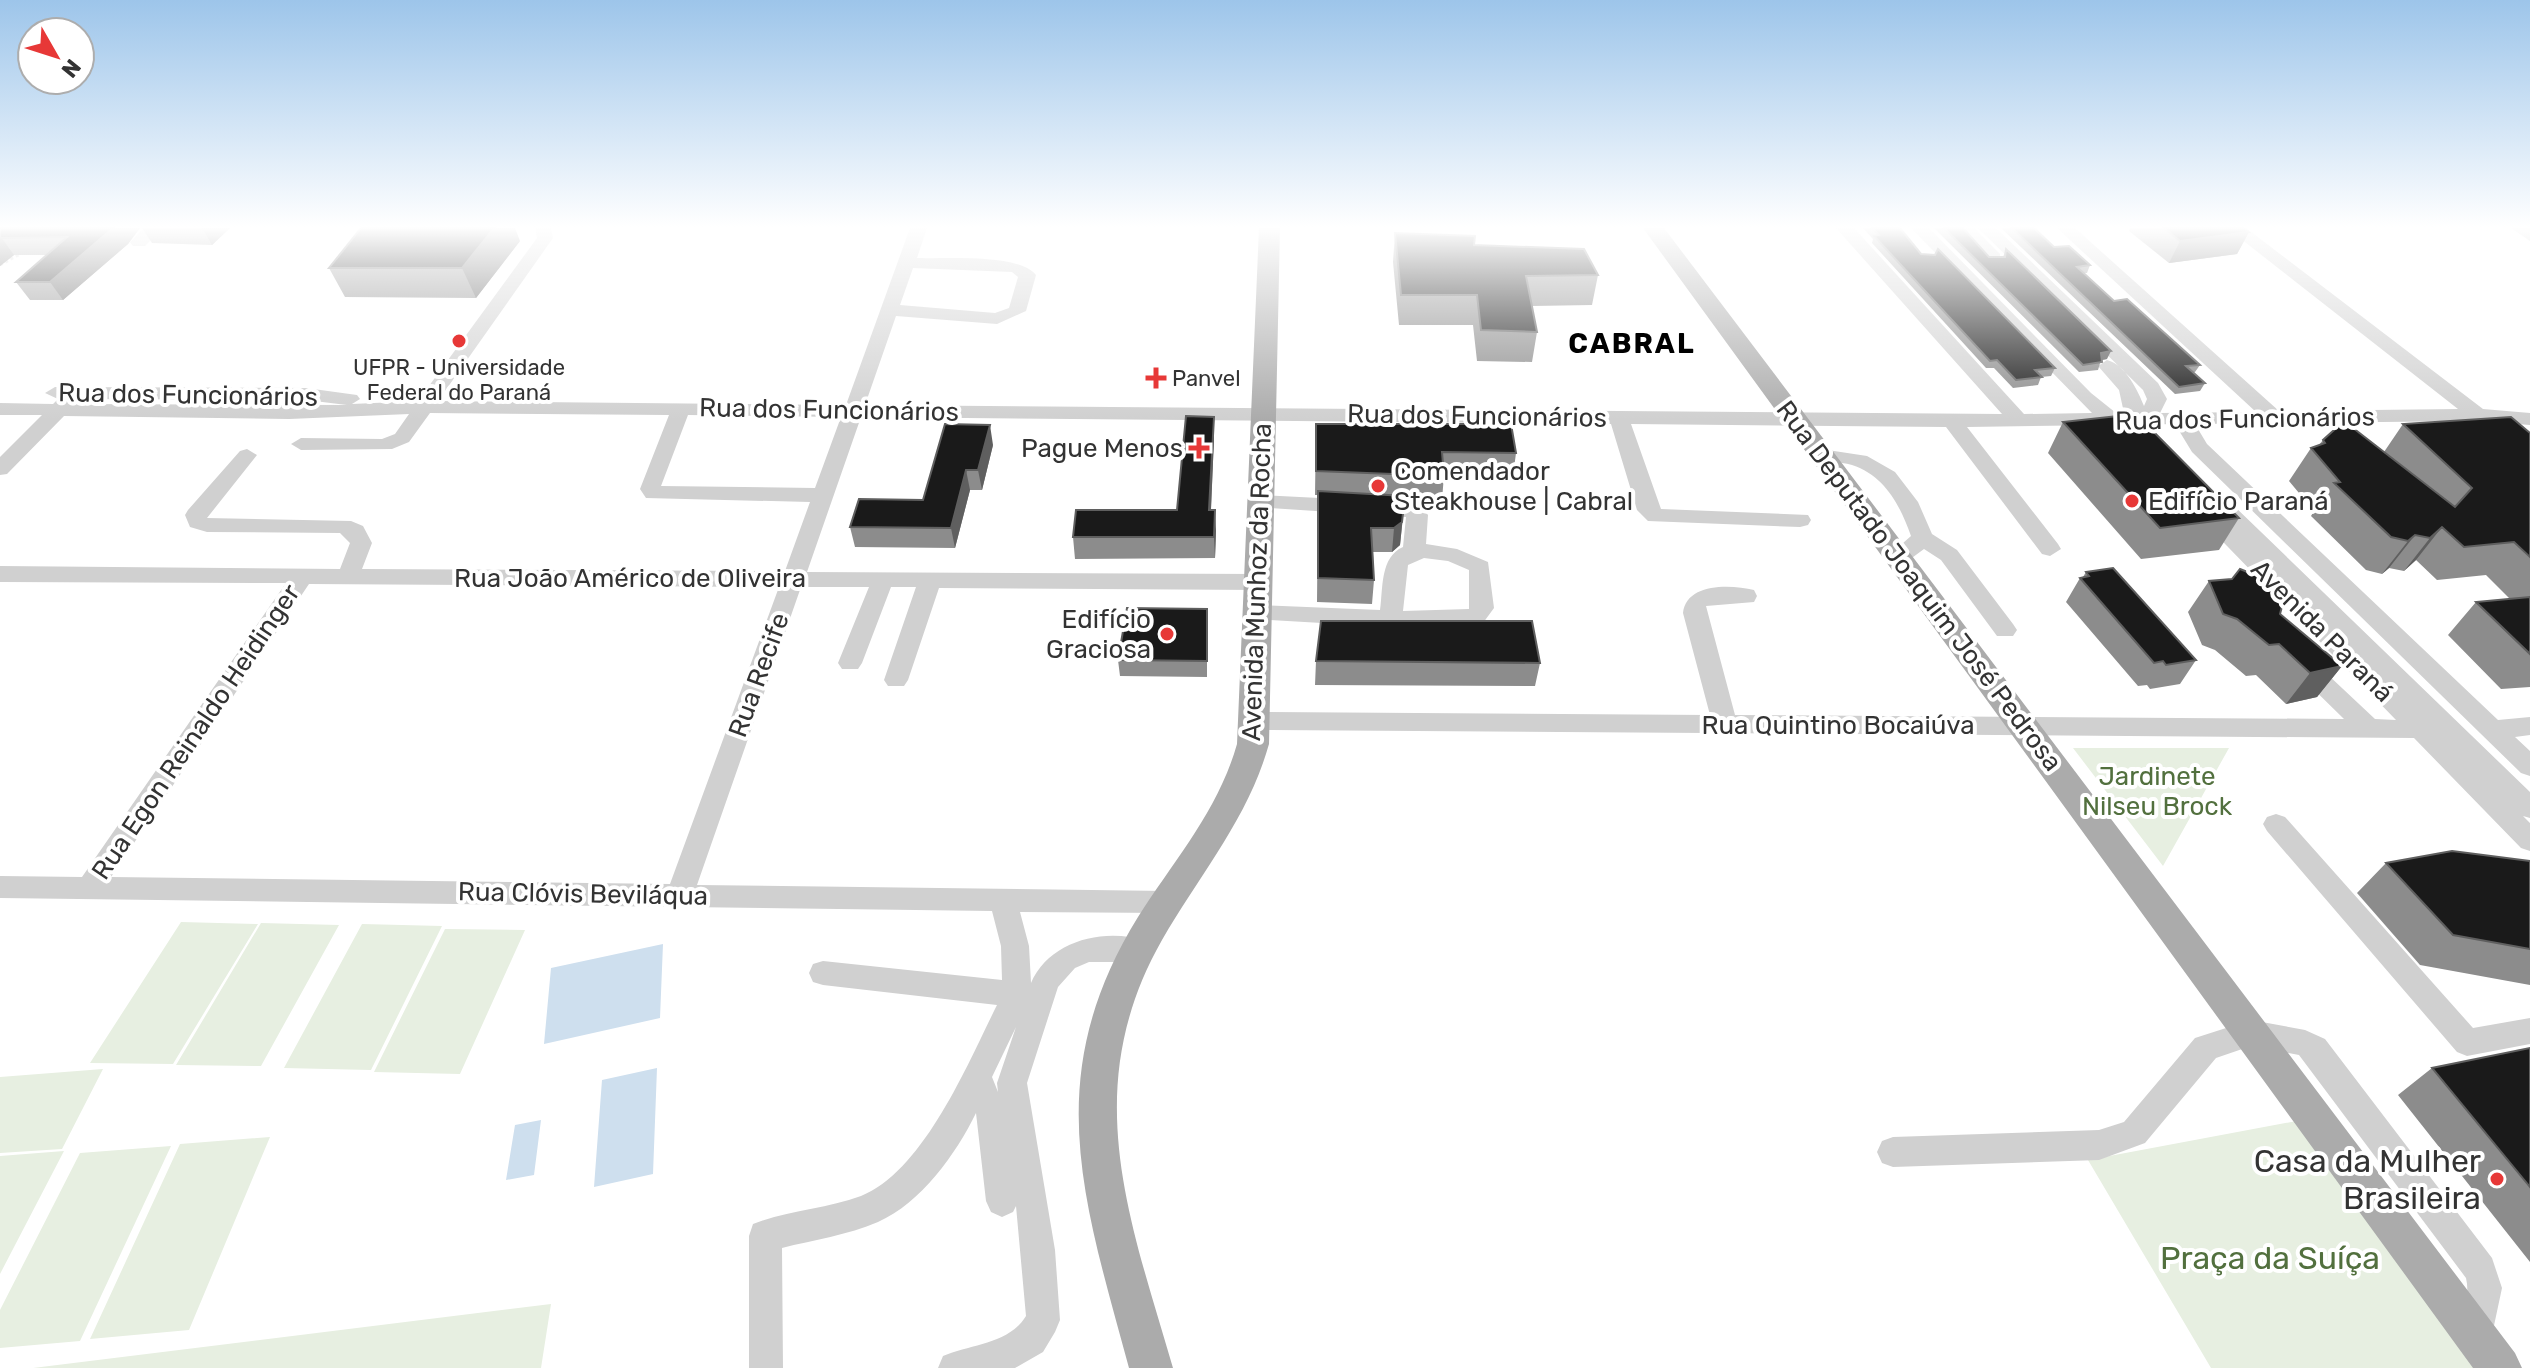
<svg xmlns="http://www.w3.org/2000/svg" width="2530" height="1368" font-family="Rubik,sans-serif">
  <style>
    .green { fill: #e7efe1 }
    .water { fill: #cedfee }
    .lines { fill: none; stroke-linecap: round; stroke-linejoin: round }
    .path { stroke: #d0d0d0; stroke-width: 3; stroke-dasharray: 3 3; stroke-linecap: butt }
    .minor { fill: #d0d0d0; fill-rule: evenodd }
    .major { fill: #ababab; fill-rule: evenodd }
    .wall { fill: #8c8c8c }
    .shaded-wall { fill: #5f5f5f }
    .building { fill: #1a1a1a; stroke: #5f5f5f; stroke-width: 2 }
    .poi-dot { fill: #e73837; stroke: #fff; stroke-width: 3 }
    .labels { text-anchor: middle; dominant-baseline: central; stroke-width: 8; stroke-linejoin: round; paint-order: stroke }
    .far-poi-label { font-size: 22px; fill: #333; stroke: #fff }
    .street-label { font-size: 26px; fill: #333; stroke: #fff }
    .poi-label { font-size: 26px; fill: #333; stroke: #fff; text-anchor: end }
    .park-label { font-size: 26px; fill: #52703e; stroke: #fff }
    .far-district-label { font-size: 28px; font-weight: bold; letter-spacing: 2px; fill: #000; stroke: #fff }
    .near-poi-label { font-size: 32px; fill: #333; stroke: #fff; text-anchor: end }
    .near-park-label { font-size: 32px; fill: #52703e; stroke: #fff }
  </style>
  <rect width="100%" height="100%" fill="#fff"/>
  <path class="green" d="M2073,748H2229L2163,866Z
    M181,922L258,924L173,1064L90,1063Z
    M261,923L339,925L261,1066L176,1065Z
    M362,924L442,926L371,1070L284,1068Z
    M445,929L525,930L460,1074L374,1072Z
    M103,1069L62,1149L0,1153V1077Z
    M2302,1120L2479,1368H2211L2088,1160Z
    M270,1137L189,1330L90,1339L180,1144Z
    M171,1146L80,1341L0,1348V1310L80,1153Z
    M64,1151L0,1274V1156Z
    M551,1304L541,1368H33Z"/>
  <path class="water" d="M663,944L660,1018L544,1044L551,968Z
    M657,1068L653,1174L594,1187L602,1080Z
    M541,1120L534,1175L506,1180L515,1125Z"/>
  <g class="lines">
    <path class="path" d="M0,265L20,254"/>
    <path class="minor" d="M144,228H163L145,246H133L130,242Z
      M535,228H551L553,238L438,401L846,405L910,228H927L917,258C947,259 1017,253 1036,275L1026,311L997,324L896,316L865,405L2002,414L1836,228H1854L2024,414L2092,413L1911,228H1929L2091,393L2116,413H2124L2119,390L2098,366L2107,360C2126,365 2138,391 2144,406L2147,399L2143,390L1978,228H1996L2158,383L2167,399L2160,413L2256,412L2057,228H2075L2279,411L2458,409L2227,228H2246L2483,409L2530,413V425L2478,421L2195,424L2207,444L2498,720L2530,717V735L2515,737L2530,751V776L2521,773L2192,452L2175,424L2126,425L2117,430L2106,425L1967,427L2058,544L2061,549L2050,556L2042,554L1946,427L1631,424L1661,509L1808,515L1811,520L1808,525L1800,527L1648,521L1637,510L1611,424L861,417L807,572L1260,574L1271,582L1260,590L939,588L908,680L904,686H888L884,680L916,587H891L862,663L858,669H842L838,663L869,587H801L697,885L1167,891L1177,894L1181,902L1177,910L1167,913L1020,912L1029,946L1031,983C1049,941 1104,927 1146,941L1150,950L1146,959L1136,962H1089L1075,968L1058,987L1027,1083L1055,1250L1060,1320L1055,1332L1043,1352L1015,1368H938L943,1356C971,1344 1009,1344 1026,1316L1016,1206L1013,1212L1002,1217L991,1212L986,1201L976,1113C956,1154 921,1203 878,1222C848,1235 813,1240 782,1248L783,1368H749V1236L753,1224C788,1210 826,1209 861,1196C924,1171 969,1061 997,1005L823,985L813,982L809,973L813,964L823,961L1002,980L1001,946L992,911L0,898V876L82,877L286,583L0,582V566L340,569L350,543L340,533L207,532L190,527L185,515L188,510L240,451L247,449L257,455L207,518L351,521L363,526L372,543L362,569L785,571L810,502L646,498L640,489L669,415L430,413L409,442L392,449L301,450L291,444L301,438L382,439L395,434L409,414L289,419L64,416L7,474L0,475V457L42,415H0V403L53,404L58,399L45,393L55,387L306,388L357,395L360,399L352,404L418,401L537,238ZM913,268L1012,272L1018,277L1009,308L995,313L900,305ZM72,399L306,400L347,405L74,404ZM688,415L841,417L815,488L661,486ZM309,584L779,587L670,884L111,877ZM1016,1027L997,1083L998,1092L992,1077Z
      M1956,228H1974L2000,254V262H1988Z
      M1821,449L1867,456L1895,472L1918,502L1932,534L1957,550L2013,624L2017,630L2013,636H1997L1941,560L1924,549L1905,563H1889L1886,558L1911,536C1900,505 1885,476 1852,465C1839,461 1826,463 1814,459L1811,455Z
      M1262,495L1418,503L1428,515L1426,544L1457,549L1488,562L1494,608L1483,623L1475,625L1391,627L1251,619L1248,613L1259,605L1380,610C1383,588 1380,557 1403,547L1406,517L1255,507L1251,502L1255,497ZM1424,558L1448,561L1469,570V609L1403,611L1408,565Z
      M2224,502L2232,504L2530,792V818L2523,816L2530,823V851L2521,848L2414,738L1256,730L1247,728L1244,721L1247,714L1256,712L1710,715L1683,613C1686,583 1730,584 1754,590L1757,596L1754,602L1706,606L1735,715L2344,719L2294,670L2290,664L2294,658H2310L2375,719L2396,720L2194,512L2197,507L2214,508Z
      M2276,814L2285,817L2473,1028L2530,1018V1044L2467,1056L2457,1052L2267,831L2263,824L2267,817Z
      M2251,1020L2305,1030L2325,1039L2492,1258L2502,1288L2489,1349L2477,1354L2465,1349C2455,1326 2472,1302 2466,1278L2299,1055L2251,1046L2216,1058L2145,1143L2099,1160L1893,1167L1882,1163L1877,1152L1882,1141L1893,1137L2099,1130L2124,1122L2195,1038Z"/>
    <path class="major" d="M1259,228H1280L1269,744C1248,819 1200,874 1162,940C1078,1088 1129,1217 1173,1368H1129C1084,1201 1039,1077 1138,917C1175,859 1218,811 1237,744Z
      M1643,228H1664L2515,1353L2522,1368H2473Z
      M2511,228H2530V241Z"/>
  </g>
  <path class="wall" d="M0,228H140L128,244L63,300H30L16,282L46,255H14L0,266Z
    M142,228H230L212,245L152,243Z
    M1863,228H1900L1921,254L2055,368L2051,376L2041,377L2038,385L2013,388L1994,368H1986L1872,243L1873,239Z
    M1934,228H1963L1989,257H2003L2006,249L2107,359L2101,360L2098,370L2079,372Z
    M2001,228H2034L2054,247L2090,265L2087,273H2084L2114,301L2200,365L2195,372L2193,373L2205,383L2200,391L2175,394Z
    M2130,228H2244L2249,232L2237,254L2169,263L2129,231Z
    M1395,233L1474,245L1598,275L1592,305L1532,306L1537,332L1532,362L1477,361L1473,325H1399L1393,262Z
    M520,241L476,298L345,297L329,268Z
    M1214,417V438L1211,510L1216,531L1215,558L1075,559L1073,537L1177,510Z
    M2063,422L2239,518L2219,550L2141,559L2048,453Z
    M1316,424L1516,453L1513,476L1444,475L1442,500L1405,498L1400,545L1392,552H1373L1374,580L1372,604L1317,602L1318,495H1315Z
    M2403,424L2530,433V687L2501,689L2448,635L2476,602L2510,599L2486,575L2437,580L2416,560L2404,571L2389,568L2382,574L2366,570L2311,516L2314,511L2289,481L2311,448L2319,445L2323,440L2384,452Z
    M993,445L982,490H970L955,548L855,547L850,527L923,500Z
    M2086,572L2196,660L2180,684L2150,689L2147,685L2138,686L2066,602L2080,578L2083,577Z
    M2209,581L2280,614L2342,666L2317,697L2286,704L2256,675L2246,676L2215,650L2202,645L2188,612Z
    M1207,609V677L1120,676L1118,660Z
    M1316,661L1540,663L1535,686L1315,685Z
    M2530,861V985L2420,965L2357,893L2386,863Z
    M2530,1048V1262L2398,1095L2432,1068Z"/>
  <path class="shaded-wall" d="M113,228H140L128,244L63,300L50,282Z
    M202,228H230L212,245Z
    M494,228H515L520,241L476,298L462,268Z
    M2249,232L2237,254L2169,263L2180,241Z
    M1,237L14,255L0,266V238Z
    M2111,351L2107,359L2097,361L2101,353Z
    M1214,417V438L1210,531L1209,510Z
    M990,425L993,445L982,490L978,470Z
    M966,470L970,490L955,548L951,528Z
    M1405,496L1400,545L1392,552L1394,528Z
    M1215,510L1216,531L1215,558L1214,537Z
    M2442,527L2416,560L2404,571L2430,538Z
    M2415,535L2389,568L2382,574L2408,541Z
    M2342,666L2317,697L2286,704L2310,673Z"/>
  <path class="building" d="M0,228H113L50,282H16L67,237L0,238Z
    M361,228H494L462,268H329Z
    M1872,228H1900L1921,254L1935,255L1938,249L2055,368L2035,370L2042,377L2016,380L1997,360L1990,361L1874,236L1879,235Z
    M1944,228H1963L1989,257H2005L2006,249L2111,351L2101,353L2102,362L2083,365Z
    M2012,228H2034L2054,247L2069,246L2090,265L2077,267L2114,301L2127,299L2200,365L2186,366L2205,383L2179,387Z
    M2164,228H2244L2249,232L2180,241Z
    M1395,233L1475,236L1474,245L1584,249L1598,275L1526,276L1537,332L1481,330L1477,295H1401Z
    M2136,414L2239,518L2160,528L2063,422Z
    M1186,416L1214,417L1209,510H1215L1214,537H1073L1076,510H1177Z
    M2511,417L2530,433V557L2514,542L2464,547L2442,527L2430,538L2415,535L2408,541L2391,537L2334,483L2340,482L2311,448L2325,443L2323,440L2344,421L2455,507L2472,488L2403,424Z
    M945,424L990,425L978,470H966L951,528L850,527L859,499L923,500Z
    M1316,424H1511L1516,453L1442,452L1444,476L1316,471Z
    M1318,491L1405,496L1402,522L1394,528H1371L1374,580L1318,578Z
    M2113,568L2196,660L2166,665L2163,661L2154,663L2080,578L2089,576L2086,572Z
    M2240,569L2287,588L2280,614L2342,666L2310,673L2279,644L2269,645L2237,619L2223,614L2209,581L2232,579Z
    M2530,597V654L2476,602Z
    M1127,608L1207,609V661L1118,660Z
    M1321,621H1532L1540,663L1316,661Z
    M2452,851L2530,861V949L2453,935L2386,863Z
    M2530,1048V1187L2432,1068Z"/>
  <linearGradient id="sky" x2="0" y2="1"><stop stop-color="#9dc5ea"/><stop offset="0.54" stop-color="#fff"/><stop offset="1" stop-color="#fff" stop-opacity="0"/></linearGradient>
  <rect width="2530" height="420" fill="url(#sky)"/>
  <g class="poi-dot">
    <circle cx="459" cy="341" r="8"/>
    <path d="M1152 366h8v8h8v8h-8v8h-8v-8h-8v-8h8z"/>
    <path d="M1195 436h8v8h8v8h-8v8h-8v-8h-8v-8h8z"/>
    <circle cx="1378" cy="486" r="8"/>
    <circle cx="2132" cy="501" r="8"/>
    <circle cx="1167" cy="634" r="8"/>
    <circle cx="2497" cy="1179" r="8"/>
  </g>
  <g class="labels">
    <g class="far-poi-label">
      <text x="459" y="367">UFPR - Universidade<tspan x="459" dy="25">Federal do Paraná</tspan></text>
      <text x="1172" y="378" text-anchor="start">Panvel</text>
    </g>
    <g class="street-label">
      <text transform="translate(188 395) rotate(1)">Rua dos Funcionários</text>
      <text transform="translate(829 410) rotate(1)">Rua dos Funcionários</text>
      <text transform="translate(1477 416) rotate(1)">Rua dos Funcionários</text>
      <text transform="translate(2245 419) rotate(-1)">Rua dos Funcionários</text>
      <text x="630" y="578">Rua João Américo de Oliveira</text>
      <text transform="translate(1257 582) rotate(-88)">Avenida Munhoz da Rocha</text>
      <text transform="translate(1919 586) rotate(53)">Rua Deputado Joaquim José Pedrosa</text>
      <text transform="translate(2322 631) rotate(45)">Avenida Paraná</text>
      <text transform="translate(759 675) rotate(-70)">Rua Recife</text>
      <text x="1838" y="725">Rua Quintino Bocaiúva</text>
      <text transform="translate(196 732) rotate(-56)">Rua Egon Reinaldo Heidinger</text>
      <text transform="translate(583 894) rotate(1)">Rua Clóvis Beviláqua</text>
    </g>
    <g class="poi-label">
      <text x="1183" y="448">Pague Menos</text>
      <text x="1394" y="471" text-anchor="start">Comendador<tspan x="1394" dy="30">Steakhouse | Cabral</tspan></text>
      <text x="2148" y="501" text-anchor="start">Edifício Paraná</text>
      <text x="1151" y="619">Edifício<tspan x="1151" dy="30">Graciosa</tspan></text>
    </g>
    <g class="park-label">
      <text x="2157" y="776">Jardinete<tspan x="2157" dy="30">Nilseu Brock</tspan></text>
    </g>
    <g class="far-district-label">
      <text x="1632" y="343">CABRAL</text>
    </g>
    <g class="near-poi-label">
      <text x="2481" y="1161">Casa da Mulher<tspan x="2481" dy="37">Brasileira</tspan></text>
    </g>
    <g class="near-park-label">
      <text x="2270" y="1258">Praça da Suíça</text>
    </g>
  </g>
  <g transform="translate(56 56) rotate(129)"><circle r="38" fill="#ffffff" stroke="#adadad" stroke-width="2"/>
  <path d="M0-6L14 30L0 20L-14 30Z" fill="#e73837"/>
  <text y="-12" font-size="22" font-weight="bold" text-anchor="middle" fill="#333333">N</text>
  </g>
</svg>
